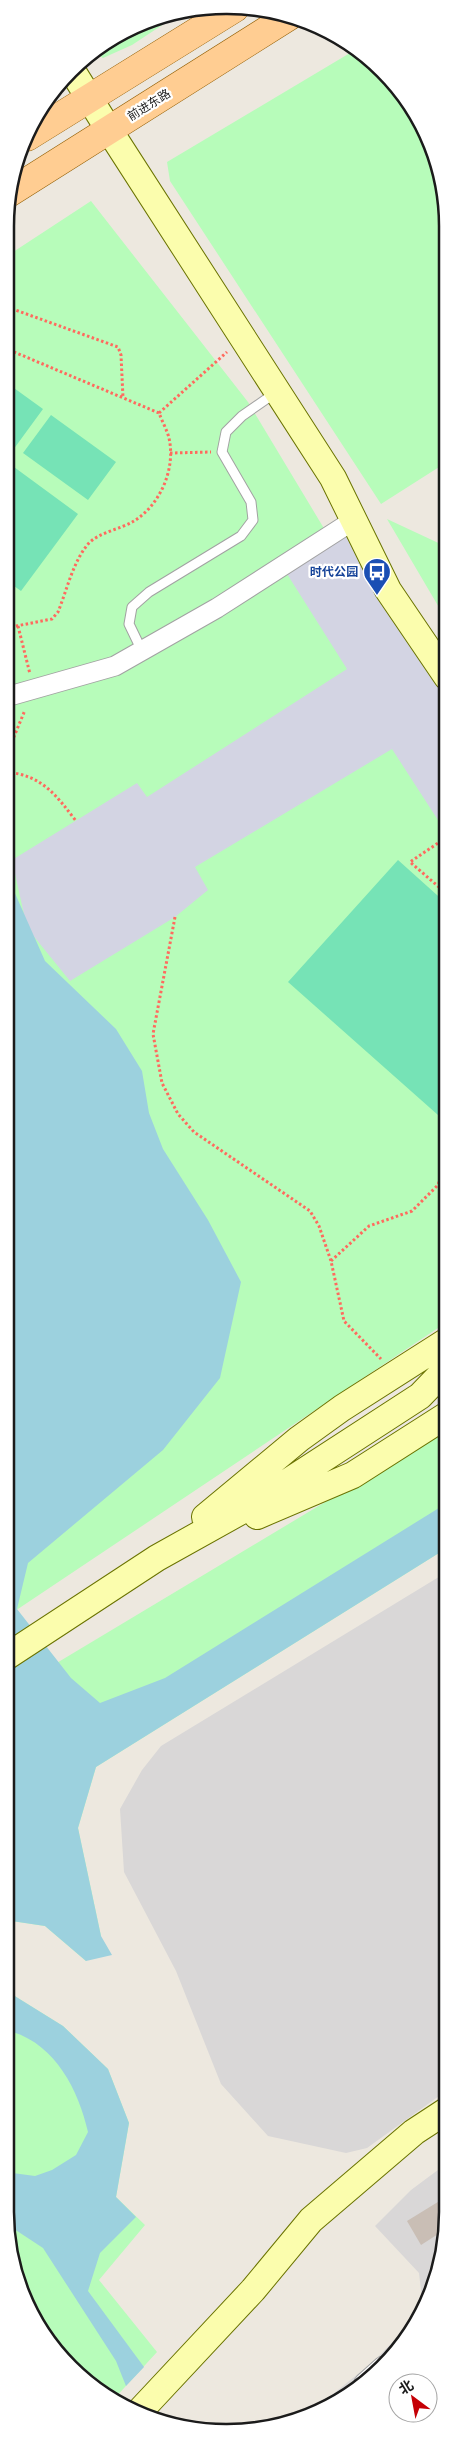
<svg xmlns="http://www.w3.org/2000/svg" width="453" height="2438" font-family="'DejaVu Sans','Noto Sans SC',sans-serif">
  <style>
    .residential { fill: #d9d7d7 }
    .park { fill: #b7fcba }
    .pitch { fill: #76e3b6 }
    .plaza { fill: #d3d4e3 }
    .water { fill: #9cd1de }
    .building { fill: #c9beb5 }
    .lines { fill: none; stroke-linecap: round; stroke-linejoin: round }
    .lane-casing { stroke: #a2a2a2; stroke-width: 11 }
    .street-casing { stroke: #a2a2a2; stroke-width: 21 }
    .secondary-casing { stroke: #6a7300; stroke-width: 28 }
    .primary-casing { stroke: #915d00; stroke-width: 29 }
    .path { stroke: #ff6a5e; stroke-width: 3; stroke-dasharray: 2.5 2.5; stroke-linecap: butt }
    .lane { stroke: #fff; stroke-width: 9 }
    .street { stroke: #fff; stroke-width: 19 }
    .secondary { stroke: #fbfdad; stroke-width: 26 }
    .primary { stroke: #ffcd92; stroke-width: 28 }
    .labels { text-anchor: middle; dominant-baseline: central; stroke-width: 4.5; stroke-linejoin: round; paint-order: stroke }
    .street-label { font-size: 12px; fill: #1b1b1b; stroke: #fff }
    .transit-label { font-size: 12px; font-weight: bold; fill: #164399; stroke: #fff; text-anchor: end }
    .rim { fill: none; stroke: #1b1b1b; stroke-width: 2.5 }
  </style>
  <rect width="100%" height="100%" fill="#ede8df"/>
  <path class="residential" d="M447,1572L446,2091L367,2148L346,2153L268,2136L221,2084L176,1971L124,1872L120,1809L142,1770L161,1746Z
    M446,2164V2240L423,2308L419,2273L375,2226L411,2190Z
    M421,2313L418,2322L372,2378L302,2419L374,2361Z"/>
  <path class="park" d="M182,12L132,45L103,58L91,51L169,13Z
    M355,50L383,70L425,129L448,212L447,462L381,504L170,181L167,162Z
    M91,201L248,402L447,733V1322L6,1617L7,256Z
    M387,519L447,547V621Z
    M447,1429V1548L96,1767L78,1828L101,1936L86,1961L45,1926L5,1920V1694Z
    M5,1990L63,2026L108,2069L129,2123L116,2197L145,2225L99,2280L157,2352L114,2399L72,2370L38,2315L22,2296L5,2211Z"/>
  <path class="pitch" d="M7,383L43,409L13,450L7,445Z
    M51,415L116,462L88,500L23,453Z
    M14,467L78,514L21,591L7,581V477Z
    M398,860L447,904V1123L288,982Z"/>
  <path class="plaza" d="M354,520L447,677V834L392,749L195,867L208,890L175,917L70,981L27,928L12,860L137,783L147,797L347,669L282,566Z"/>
  <path class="water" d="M6,873L45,961L116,1029L142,1071L149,1113L163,1149L208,1220L241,1282L220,1378L163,1450L28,1563L17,1609L71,1678L100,1703L165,1678L447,1503V1548L96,1767L78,1828L101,1936L112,1955L86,1961L45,1926L5,1920Z
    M5,1990L63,2026L108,2069L129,2123L116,2197L136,2217L100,2253L88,2291L144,2367L126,2386L116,2361L43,2248L8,2225L5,2211V2172L35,2176L52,2170L76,2155L88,2132C78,2088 53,2040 5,2030Z"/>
  <path class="building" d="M446,2197V2229L421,2245L407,2221Z"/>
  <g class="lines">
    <defs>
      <path id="lane" d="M142,651L129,624L132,607L149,592L241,536L253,520L251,502L222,452L226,432L242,416L275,393"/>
      <path id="street" d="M6,697L115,666L217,608L354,520
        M364,2383L383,2366"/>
      <path id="secondary" d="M73,72L109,130L333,478L388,590L447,677
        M257,1516L353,1475L447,1415
        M205,1517L299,1439L342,1408L447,1341
        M6,1657L157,1558L252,1505L420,1396L447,1368
        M138,2413L253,2290L311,2220L414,2132L446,2111"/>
      <path id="primary" d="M27,137L235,8
        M9,193L288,17"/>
    </defs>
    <use href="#lane" class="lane-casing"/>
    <use href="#street" class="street-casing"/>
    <use href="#secondary" class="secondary-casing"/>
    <use href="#primary" class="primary-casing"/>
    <path class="path" d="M7,307L118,347L121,355L123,398
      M159,413L227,352
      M170,453L211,452
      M18,626L30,674
      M6,628L52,619L58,612C67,590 73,561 89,543C100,532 121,529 134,521C160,505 176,469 169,438C167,430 162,421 159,413L7,349
      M6,772C42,775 56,795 76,821
      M11,772V744L25,710
      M447,894L410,862L447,837
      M175,917L153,1034L162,1083L178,1114L194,1132L310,1211L319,1226L331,1261L344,1321L381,1359
      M331,1261L369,1226L412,1211L438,1185L447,1160"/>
    <use href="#lane" class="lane"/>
    <use href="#street" class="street"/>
    <use href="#secondary" class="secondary"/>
    <use href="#primary" class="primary"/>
  </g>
  <defs>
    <symbol id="bus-pin" viewBox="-11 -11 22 30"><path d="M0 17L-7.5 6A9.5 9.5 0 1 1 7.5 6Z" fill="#1a4fb4" stroke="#fff"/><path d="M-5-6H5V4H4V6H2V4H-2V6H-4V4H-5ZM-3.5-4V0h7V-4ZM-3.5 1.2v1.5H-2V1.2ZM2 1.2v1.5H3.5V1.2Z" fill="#fff"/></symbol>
  </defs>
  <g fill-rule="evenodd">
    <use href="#bus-pin" x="361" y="556" width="32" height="43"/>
  </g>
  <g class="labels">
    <g class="street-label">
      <text transform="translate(149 105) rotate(-32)">前进东路</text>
    </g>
    <g class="transit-label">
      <text x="358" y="572">时代公园</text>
    </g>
  </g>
  <path d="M0 0H453V2438H0ZM226 14H227A212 212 0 0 1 439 226V2212A212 212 0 0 1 227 2424H226A212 212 0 0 1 14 2212V226A212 212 0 0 1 226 14Z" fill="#fff" fill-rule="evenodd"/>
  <path class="rim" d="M226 14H227A212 212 0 0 1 439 226V2212A212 212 0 0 1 227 2424H226A212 212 0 0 1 14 2212V226A212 212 0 0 1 226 14Z"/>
  <g transform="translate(413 2398) rotate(328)"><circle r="24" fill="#ffffff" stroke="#a4a4a4"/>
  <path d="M0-4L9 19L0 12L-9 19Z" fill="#c50006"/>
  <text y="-8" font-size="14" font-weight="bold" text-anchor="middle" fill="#1b1b1b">北</text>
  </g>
</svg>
